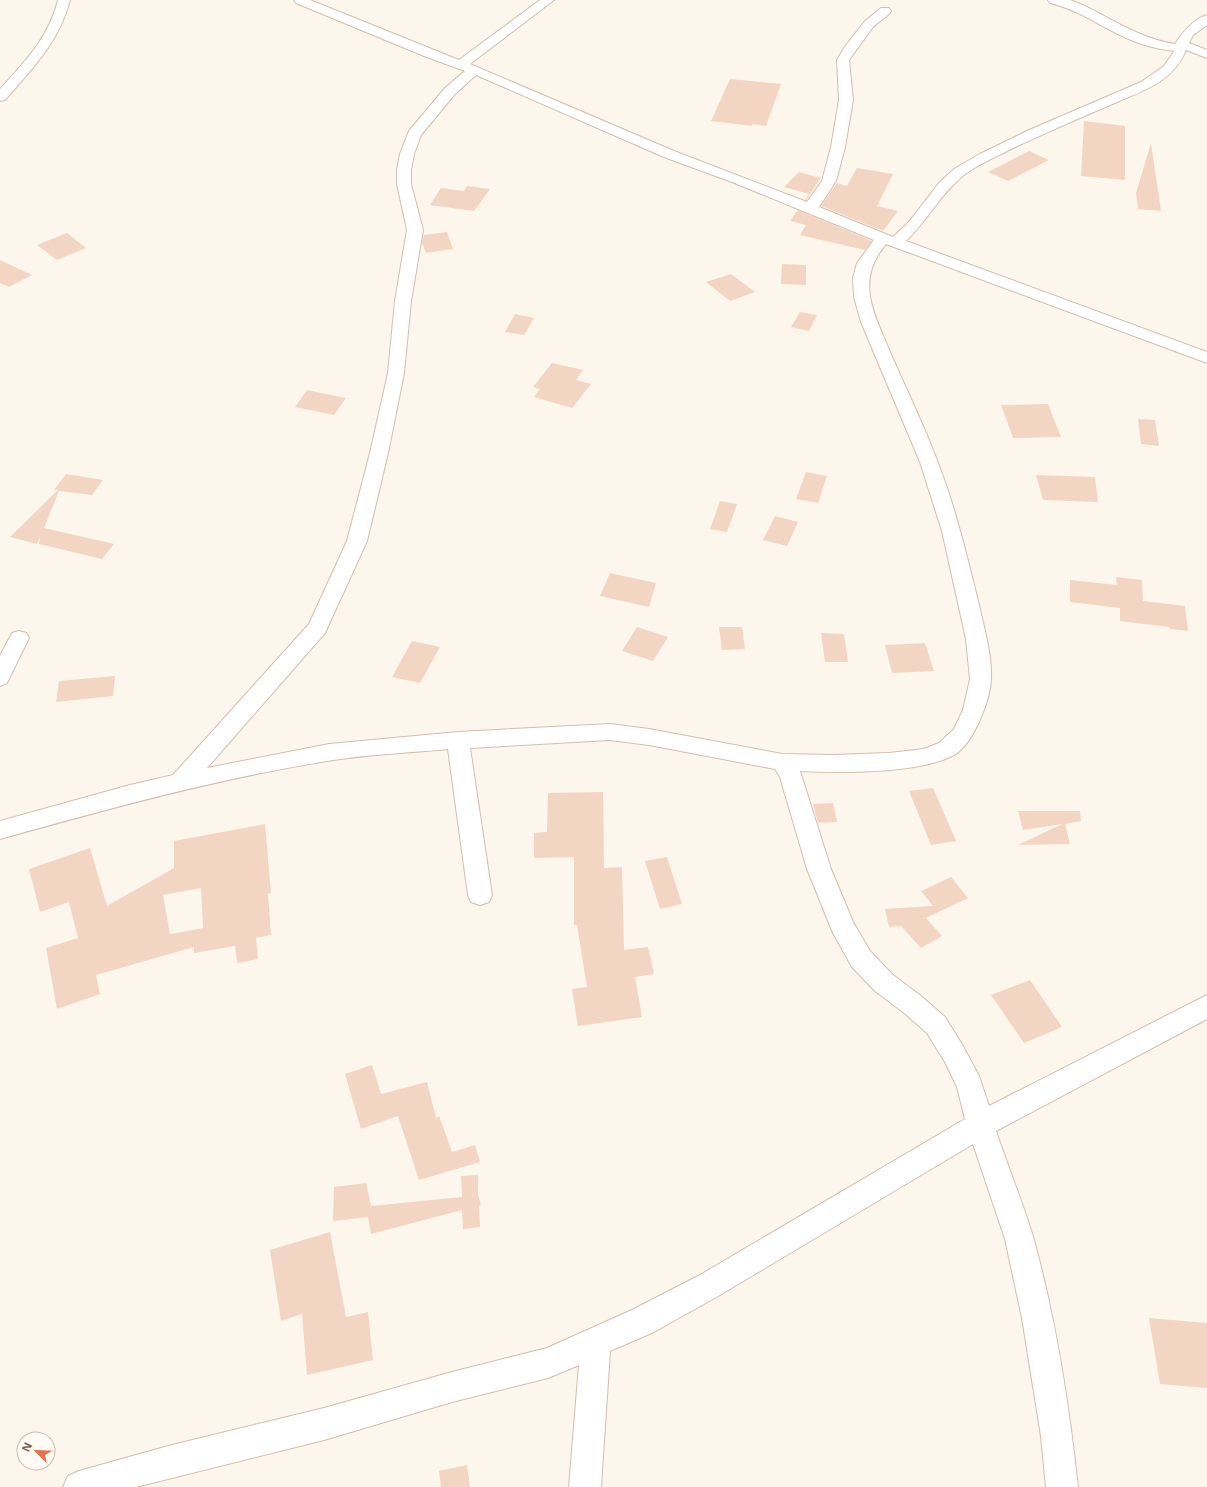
<svg xmlns="http://www.w3.org/2000/svg" width="1207" height="1487" font-family="'Noto Sans',sans-serif">
	<rect width="100%" height="100%" fill="#fdf6ec"/>
	<!-- building -->
	<g fill="#f3d5c3" fill-rule="evenodd">
		<polygon points="730,79 781,84 766,126 752,124 752,126 711,121"/>
		<polygon points="1084,121 1125,126 1125,180 1081,176"/>
		<polygon points="1151,143 1161,211 1138,209 1136,193"/>
		<polygon points="1029,151 1049,160 1008,181 988,172"/>
		<polygon points="857,168 893,174 877,206 898,211 883,231 821,206 837,183 847,186"/>
		<polygon points="799,172 821,178 806,200 805,200 809,194 784,187"/>
		<polygon points="467,186 490,189 474,211 430,205 441,188 464,191"/>
		<polygon points="798,210 872,241 865,250 800,235 806,225 790,221"/>
		<polygon points="447,232 453,249 426,253 422,243 424,235"/>
		<polygon points="67,233 86,248 57,260 37,245"/>
		<polygon points="0,260 32,275 9,287 0,283"/>
		<polygon points="782,264 806,265 806,285 781,284"/>
		<polygon points="731,274 755,292 730,301 706,282"/>
		<polygon points="800,312 817,315 809,331 791,327"/>
		<polygon points="515,314 534,318 524,335 505,332"/>
		<polygon points="552,363 583,370 576,380 591,384 572,408 534,397 540,389 533,387"/>
		<polygon points="307,390 346,398 334,415 295,407"/>
		<polygon points="1048,404 1061,437 1013,438 1001,405"/>
		<polygon points="1138,419 1155,420 1159,446 1141,444"/>
		<polygon points="806,472 827,476 818,503 796,499"/>
		<polygon points="66,474 103,480 92,495 59,491 44,528 114,544 102,559 39,544 40,536 37,544 10,537 58,490 54,490"/>
		<polygon points="1036,475 1095,477 1098,502 1043,500"/>
		<polygon points="720,501 737,504 727,532 710,529"/>
		<polygon points="775,516 798,522 787,546 763,540"/>
		<polygon points="610,573 656,583 649,607 600,596"/>
		<polygon points="1116,577 1142,580 1143,601 1185,606 1188,631 1170,629 1169,627 1120,621 1120,608 1070,602 1070,580 1117,585"/>
		<polygon points="637,627 668,637 653,661 622,651"/>
		<polygon points="719,627 742,627 745,649 722,650"/>
		<polygon points="821,633 844,634 848,662 825,662"/>
		<polygon points="412,641 440,647 420,683 392,677"/>
		<polygon points="925,643 934,671 892,673 885,645"/>
		<polygon points="115,676 113,696 56,702 59,681"/>
		<polygon points="933,788 956,841 931,845 909,791"/>
		<polygon points="603,792 604,868 622,867 624,950 648,947 654,974 635,977 642,1017 578,1026 572,989 587,987 577,925 574,925 574,857 534,858 534,833 547,832 548,793"/>
		<polygon points="833,803 837,822 818,823 813,804"/>
		<polygon points="1018,811 1080,811 1081,821 1065,824 1070,844 1018,845 1062,824 1023,830"/>
		<path d="M265 824 271 893 268 894 271 935 256 938 258 959 237 963 235 946 194 953V947L96 975 100 994 57 1009 46 948 78 938 69 902 40 912 29 869 90 848 107 906 174 868V841ZM201 888 203 928 170 934 163 895Z"/>
		<polygon points="667,857 682,904 660,909 645,861"/>
		<polygon points="951,877 968,898 926,918 942,936 921,948 901,926 889,927 885,909 933,906 921,891"/>
		<polygon points="1030,980 1062,1027 1024,1043 991,995"/>
		<polygon points="372,1065 381,1094 427,1082 436,1118 439,1116 452,1152 475,1145 480,1162 419,1180 398,1116 361,1129 345,1074"/>
		<polygon points="478,1175 478,1195 481,1205 479,1206 480,1227 463,1229 462,1210 371,1234 368,1217 333,1221 334,1187 366,1183 371,1206 462,1197 461,1176"/>
		<polygon points="330,1232 346,1317 368,1312 373,1360 307,1375 302,1314 281,1321 270,1250"/>
		<polygon points="1149,1318 1207,1323 1207,1388 1160,1384"/>
		<polygon points="467,1465 470,1487 441,1487 439,1471"/>
	</g>
	<g fill="none" stroke-linecap="round" stroke-linejoin="round">
		<!-- minor casing -->
		<g stroke="#d1beb0" stroke-width="2">
			<g id="minor">
				<path d="M58 0H70C59 42 33 68 5 100L0 101V89C26 60 48 39 58 0Z"/>
				<path d="M294 0H310L459 60 540 0H554L470 64 674 151 807 202 822 181 831 147 839 100 837 60 844 48 865 21 881 8H889L891 11 889 14 873 27 849 60 853 100 845 147 836 181 819 207 893 237 908 223 939 183 954 169 980 154 1027 131 1141 82 1164 66 1173 53 1174 51C1159 49 1145 46 1131 40 1102 28 1082 11 1050 3L1048 0H1070L1078 3C1112 18 1137 38 1175 44 1183 32 1193 19 1207 15V25L1193 35 1189 43 1207 50V58L1186 50C1175 78 1149 89 1124 99 1085 116 1047 132 1009 150 994 158 977 165 964 175 941 193 927 221 906 241L1207 352V363L886 244C873 260 867 275 870 296 873 316 883 334 890 352 906 389 924 425 938 463 956 509 967 557 979 605 984 628 992 655 991 678 991 699 973 745 954 755 918 774 841 773 800 771L831 869 853 922 870 951 893 975 921 996 945 1017 963 1046 979 1076 989 1106 1207 995V1019L996 1131C1008 1167 1023 1203 1034 1240 1056 1320 1069 1404 1078 1487H1046L1041 1436 1022 1318 1005 1239 973 1144 720 1295 654 1332 610 1351 601 1487H569L579 1365 548 1378 452 1402 324 1440 136 1487H63L68 1476 79 1471 172 1445 324 1408 452 1372 547 1348 632 1310 700 1275 965 1119 957 1087 945 1062 927 1033 903 1012 875 991 852 967 833 933 807 869 780 777 775 769 649 745 610 740 470 748 492 895 489 902 480 905 471 902 468 895 448 749C409 753 367 754 327 761 216 779 108 809 0 839V821L130 785 173 775 309 624 347 541 370 453 388 373 395 301 407 230 397 184V170L400 154 409 131 445 88 465 71 424 56 296 3ZM476 75 664 157 732 182 874 240 857 263 853 278 854 297 861 322 920 462 942 531 966 639 970 679 963 710 954 729 939 743 924 749 889 753 833 755 782 754 649 729 610 724 458 732 329 744 207 768 325 633 367 541 388 453 404 373 411 301 423 230 411 184V170L414 154 421 135 455 94Z"/>
				<polygon points="19,631 26,633 29,638 7,683 0,686 0,656 12,633"/>
			</g>
		</g>
		<!-- minor -->
		<use href="#minor" fill="#fff" fill-rule="evenodd"/>
	</g>
	<!-- north arrow -->
	<g transform="translate(36 1451) rotate(294)"><circle r="19" fill="#fffaf3" stroke="#cabbb1"/>
	<path d="M0-3L7 15L0 10L-7 15Z" fill="#e76f51"/>
	<text y="-6" font-size="11" font-weight="bold" text-anchor="middle" fill="#7a5c4d">N</text>
	</g>
</svg>
